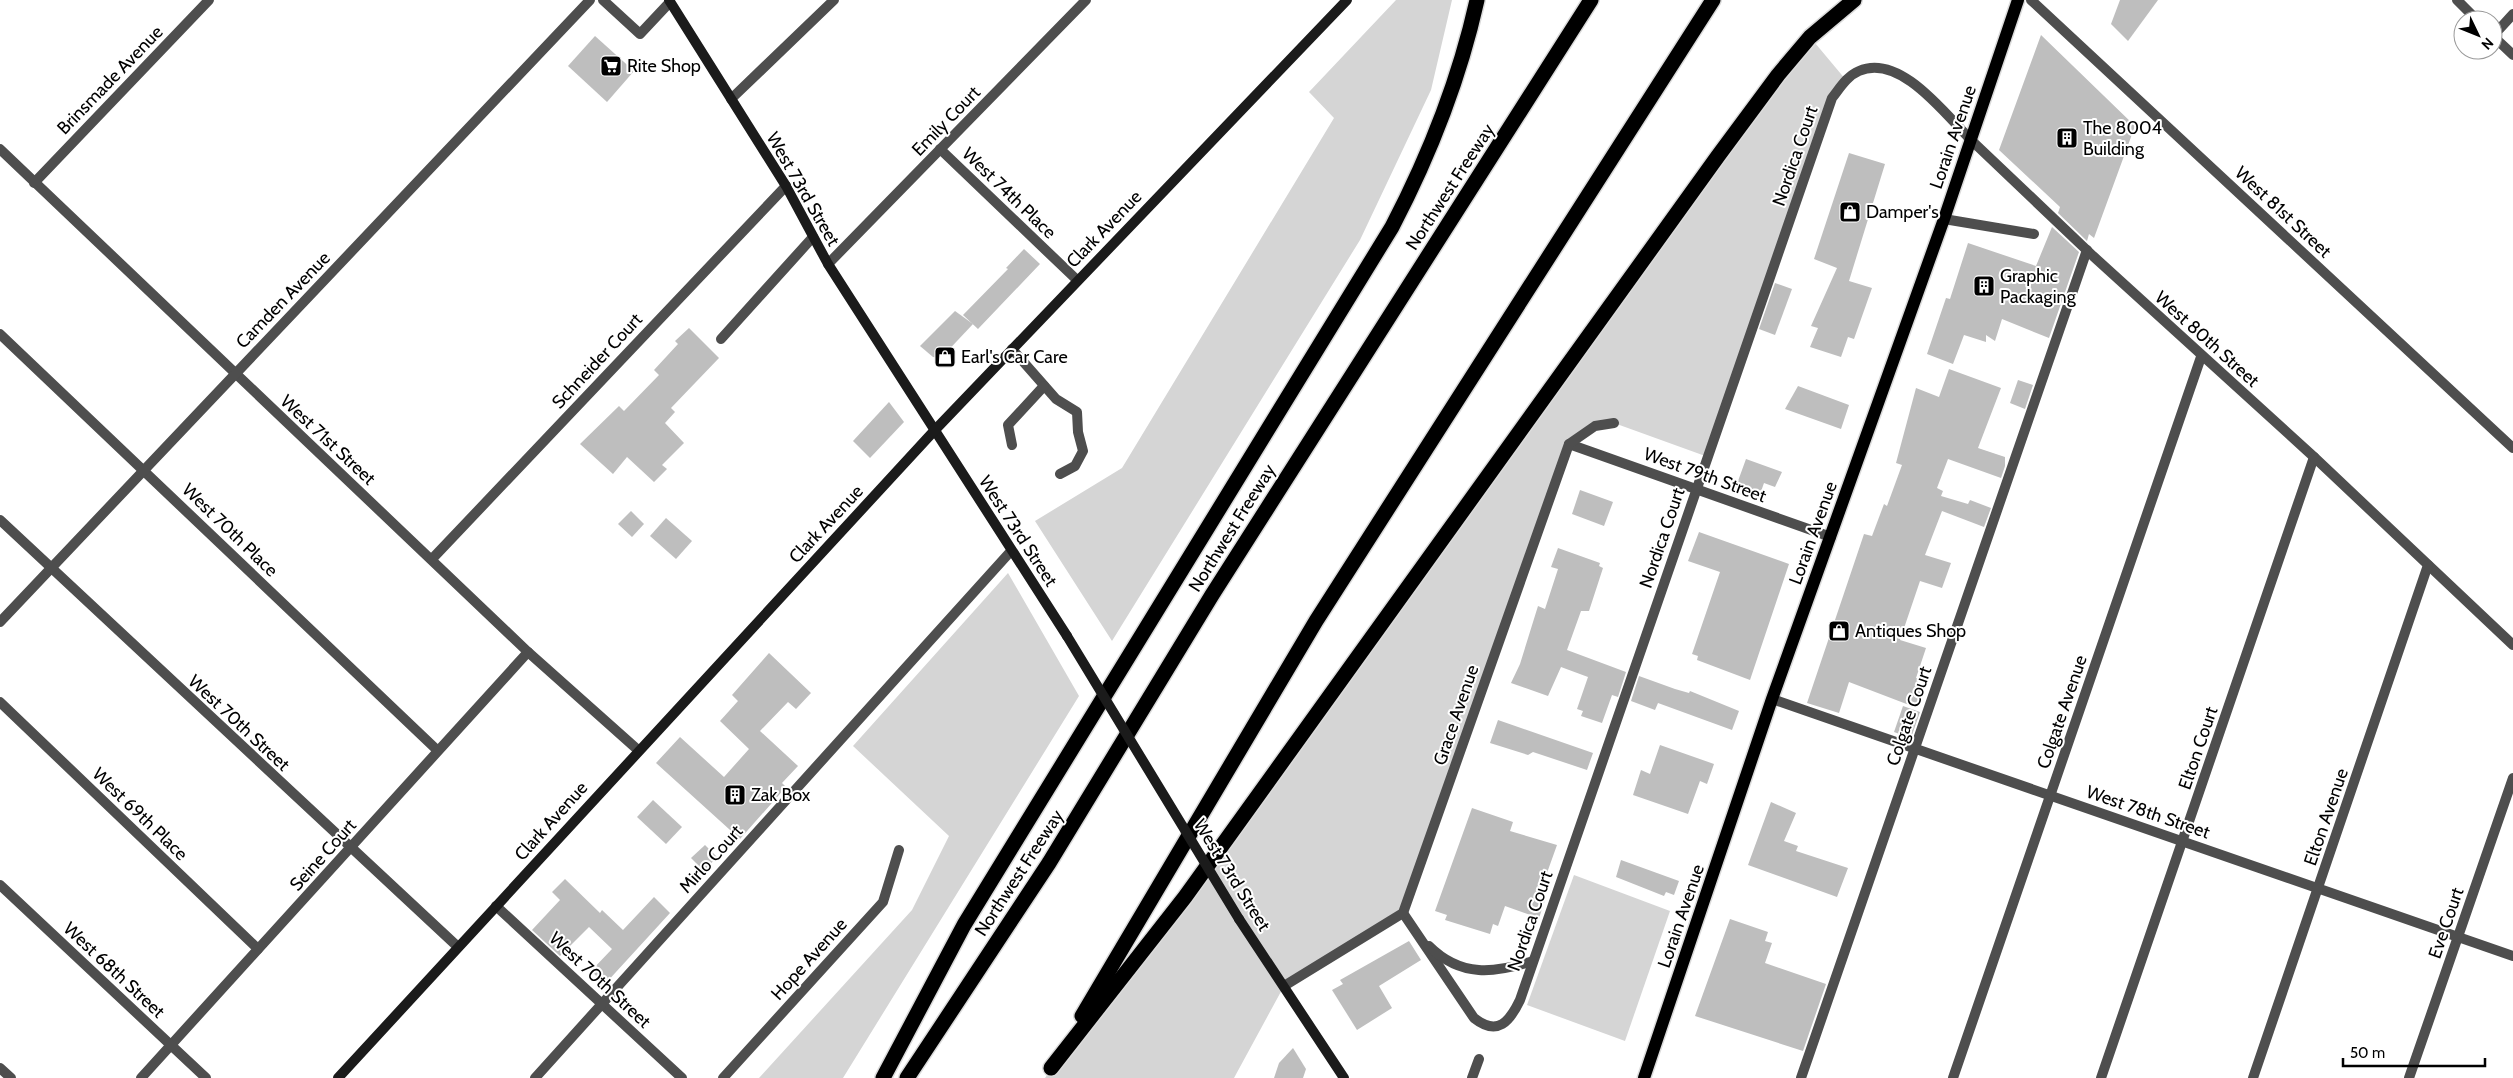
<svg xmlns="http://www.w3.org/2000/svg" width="2513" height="1078" font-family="Cabin,sans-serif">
	<rect width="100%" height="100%" fill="#fff"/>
	<!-- green -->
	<g fill="#d5d5d5">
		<polygon points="1396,0 1452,0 1431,90 1360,240 1112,641 1035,521 1122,468 1334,118 1309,92"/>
		<polygon points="1810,37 1846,80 1832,98 1708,457 1614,423 1595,426 1569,445 1403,913 1284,986 1234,1078 1045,1078"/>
		<polygon points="1008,573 1079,696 843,1078 759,1078 912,910 949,836 853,746"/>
		<polygon points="1574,875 1670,911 1625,1041 1527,1005"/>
	</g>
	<!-- building -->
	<g fill="#bebebe">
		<polygon points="2120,0 2158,0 2128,41 2111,24"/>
		<polygon points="2041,35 2135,126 2094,238 2089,234 2087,241 2058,213 2060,207 1999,150"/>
		<polygon points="595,36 634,71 607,102 568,66"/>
		<polygon points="1849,153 1885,164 1849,281 1872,288 1854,339 1848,337 1841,357 1810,347 1818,328 1811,326 1837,268 1814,259"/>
		<polygon points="2052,227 2079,252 2049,338 2002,319 1995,341 1986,335 1986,342 1964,335 1953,364 1927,354 1946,298 1950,299 1968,243 2036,266"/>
		<polygon points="1024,249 1040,264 978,329 963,315 1008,269 1006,268"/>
		<polygon points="1775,283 1792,289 1775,335 1759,329"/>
		<polygon points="955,311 973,324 941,358 933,357 920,346"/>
		<polygon points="689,328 719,358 671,408 675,412 665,423 684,443 662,465 667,469 654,482 627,457 613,474 580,444 619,406 624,411 659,375 654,370 678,344 675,341"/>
		<polygon points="1949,369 2001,388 1978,448 2005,457 2005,466 2001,478 1948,459 1937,488 1943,491 1941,496 1968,504 1970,500 1991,508 1984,527 1942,511 1925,555 1951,563 1942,588 1920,581 1900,640 1926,648 1916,678 1927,682 1917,708 1849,682 1839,713 1807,703 1864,534 1872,536 1884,504 1887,506 1902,465 1896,463 1916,388 1939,397"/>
		<polygon points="2018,380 2033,385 2025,409 2010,403"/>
		<polygon points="1798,386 1849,405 1841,429 1785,409"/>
		<polygon points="889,402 904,422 870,458 853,441"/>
		<polygon points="1746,459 1782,472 1775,487 1764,483 1758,500 1734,492"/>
		<polygon points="1580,490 1613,502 1604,526 1572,514"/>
		<polygon points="631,511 644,524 632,537 618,524"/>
		<polygon points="666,518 692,541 676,559 650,536"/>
		<polygon points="1699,532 1789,564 1750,680 1697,660 1698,656 1692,654 1720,572 1688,561"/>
		<polygon points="1558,548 1600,563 1599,566 1603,568 1589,611 1581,611 1567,650 1626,672 1618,697 1612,695 1602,723 1581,716 1583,711 1577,709 1588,677 1561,667 1548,696 1511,683 1520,664 1538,606 1545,609 1558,569 1551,567"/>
		<polygon points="769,653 811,693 796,709 788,702 760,731 798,766 782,783 786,787 740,839 656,763 680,737 724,777 749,749 720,721 738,701 732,695"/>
		<polygon points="1639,676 1675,689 1689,693 1690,691 1739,711 1732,730 1658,703 1655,710 1631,701"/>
		<polygon points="1903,706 1920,712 1911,738 1894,732"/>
		<polygon points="1498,720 1593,753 1587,770 1533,752 1528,755 1490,743"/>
		<polygon points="1660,745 1714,764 1707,784 1700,781 1688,814 1633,795 1641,770 1650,774"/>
		<polygon points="653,800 682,827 666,844 637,817"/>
		<polygon points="1771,802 1796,813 1784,841 1798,846 1796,851 1848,868 1837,897 1748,865"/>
		<polygon points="1472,808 1513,822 1510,831 1557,845 1538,898 1545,900 1539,918 1505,906 1498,926 1493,924 1490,934 1445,920 1447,915 1435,911"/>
		<polygon points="705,845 717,857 704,871 691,858"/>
		<polygon points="1621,860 1679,881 1674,895 1666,892 1664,896 1616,877"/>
		<polygon points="565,879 600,913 602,910 623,930 654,897 670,913 605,984 591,971 612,949 589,927 560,956 532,930 560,900 552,892"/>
		<polygon points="1730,919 1768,932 1765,941 1772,943 1765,963 1826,984 1803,1051 1695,1016"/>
		<polygon points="1409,941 1421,960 1379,986 1392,1008 1357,1030 1332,990 1343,984 1340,980"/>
		<polygon points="1293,1048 1306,1069 1303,1078 1274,1078 1279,1063"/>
	</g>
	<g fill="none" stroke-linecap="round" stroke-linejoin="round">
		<!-- primary casing -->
		<g stroke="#dbdbdb" stroke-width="15">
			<polyline id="primary" points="1644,1078 1772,699 1944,219 2018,0"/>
		</g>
		<!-- highway casing -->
		<g stroke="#dbdbdb" stroke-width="18">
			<g id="highway">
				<polyline points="1082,1016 1316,621 1713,0"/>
				<polyline points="1051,1068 1185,897 1718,156 1778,75 1810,37 1854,0"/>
				<path d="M883 1078 964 925 1392 227C1430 154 1459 81 1477 0"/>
				<polyline points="907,1078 1049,863 1212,595 1591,0"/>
			</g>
		</g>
		<!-- lane -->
		<g stroke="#4e4e4e" stroke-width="10">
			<polyline points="603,0 640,34 670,2"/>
			<polyline points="2493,36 2513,14"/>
			<polyline points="940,149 1077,280"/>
			<polyline points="1944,219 2034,234"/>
			<polyline points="828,264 1086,0"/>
			<polyline points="0,334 437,750"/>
			<polyline points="721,339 813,237"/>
			<polyline points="1012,349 1056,399 1077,412 1078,432 1083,451 1075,466 1060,474"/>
			<polyline points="1569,444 1831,537"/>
			<polyline points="1012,445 1008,425 1044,386"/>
			<polyline points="0,702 258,949"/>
			<polyline points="496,906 682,1078"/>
			<path d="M1403 913 1474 1018C1498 1037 1510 1021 1520 1000L1832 98C1840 88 1847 76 1859 71 1900 53 1945 114 1971 140"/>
			<path d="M1429 946C1461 978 1495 973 1533 961"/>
			<polyline points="0,1068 11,1078"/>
			<polyline points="141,1078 528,652"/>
			<polyline points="535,1078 1011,551"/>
			<polyline points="1472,1078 1479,1059"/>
			<polyline points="1801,1078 2087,250"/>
			<polyline points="2101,1078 2314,457"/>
			<polyline points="2409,1078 2513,778"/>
		</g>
		<!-- street -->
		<g stroke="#4e4e4e" stroke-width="10">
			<polyline points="2031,0 2513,448"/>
			<polyline points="2457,0 2477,20"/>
			<polyline points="2493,36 2513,55"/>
			<polyline points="731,99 834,0"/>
			<polyline points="1971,140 2093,256 2314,457 2513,645"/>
			<polyline points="0,149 528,652 638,750"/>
			<polyline points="34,183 209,0"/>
			<polyline points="0,520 458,947"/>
			<polyline points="432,559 786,186"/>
			<polyline points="0,622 590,0"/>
			<polyline points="1772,699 2513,956"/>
			<polyline points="0,885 206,1078"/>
			<polyline points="1284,986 1403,913 1569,444 1595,426 1614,423"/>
			<polyline points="723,1078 883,902 899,850"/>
			<polyline points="1953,1078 2201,357"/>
			<polyline points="2253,1078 2428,565"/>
		</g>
		<!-- secondary -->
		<g stroke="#1b1b1b" stroke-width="10">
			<polyline points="669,0 786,186 828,264 1067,636"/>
			<polyline points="1239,919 1344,1078"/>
			<polyline points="338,1078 934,431 1347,0"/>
		</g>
		<!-- primary -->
		<use href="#primary" stroke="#000" stroke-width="12"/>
		<!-- highway -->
		<use href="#highway" stroke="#000" stroke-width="15"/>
		<!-- secondary-bridge -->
		<polyline stroke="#1b1b1b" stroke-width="10" points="1067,636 1239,919"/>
	</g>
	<!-- icons -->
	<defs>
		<g id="supermarket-square" transform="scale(1.125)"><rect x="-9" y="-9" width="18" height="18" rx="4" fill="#000" stroke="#fff"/><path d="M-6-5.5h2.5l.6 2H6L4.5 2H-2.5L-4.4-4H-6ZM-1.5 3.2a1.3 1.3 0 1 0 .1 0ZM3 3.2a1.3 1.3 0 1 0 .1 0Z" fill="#fff"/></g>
		<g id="building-square" transform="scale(1.125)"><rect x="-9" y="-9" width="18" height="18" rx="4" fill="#000" stroke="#fff"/><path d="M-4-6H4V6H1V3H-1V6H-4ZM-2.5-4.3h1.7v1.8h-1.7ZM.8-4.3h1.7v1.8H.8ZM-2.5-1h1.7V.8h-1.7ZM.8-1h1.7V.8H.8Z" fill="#fff"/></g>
		<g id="shop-square" transform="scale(1.125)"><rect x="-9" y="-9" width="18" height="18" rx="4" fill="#000" stroke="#fff"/><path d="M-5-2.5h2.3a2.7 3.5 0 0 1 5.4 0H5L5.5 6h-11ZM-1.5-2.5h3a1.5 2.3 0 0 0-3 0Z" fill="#fff"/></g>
	</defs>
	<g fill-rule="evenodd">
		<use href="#supermarket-square" x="611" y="66"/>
		<use href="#building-square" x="2067" y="138"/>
		<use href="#shop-square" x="1850" y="212"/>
		<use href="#building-square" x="1984" y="286"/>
		<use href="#shop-square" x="945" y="357"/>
		<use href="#shop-square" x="1839" y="631"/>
		<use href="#building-square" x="735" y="795"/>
	</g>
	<g text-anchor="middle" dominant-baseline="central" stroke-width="4" stroke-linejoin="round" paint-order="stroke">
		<!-- poi labels -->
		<g font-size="18" fill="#000" stroke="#fff" text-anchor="start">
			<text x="627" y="66">Rite Shop</text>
			<text x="2083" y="128">The 8004<tspan x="2083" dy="21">Building</tspan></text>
			<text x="1866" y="212">Damper's</text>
			<text x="2000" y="276">Graphic<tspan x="2000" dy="21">Packaging</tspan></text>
			<text x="961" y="357">Earl's Car Care</text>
			<text x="1855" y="631">Antiques Shop</text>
			<text x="751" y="795">Zak Box</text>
		</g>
		<!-- street labels -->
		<g font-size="18" fill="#000" stroke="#fff">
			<text transform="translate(110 80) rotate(-46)">Brinsmade Avenue</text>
			<text transform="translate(946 121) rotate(-46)">Emily Court</text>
			<text transform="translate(1953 137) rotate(-71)">Lorain Avenue</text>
			<text transform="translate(1795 156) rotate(-71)">Nordica Court</text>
			<text transform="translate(1450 187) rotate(-57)">Northwest Freeway</text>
			<text transform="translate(803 189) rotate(60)">West 73rd Street</text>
			<text transform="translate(1009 193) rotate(44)">West 74th Place</text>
			<text transform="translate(2283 212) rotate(43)">West 81st Street</text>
			<text transform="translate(1104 229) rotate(-46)">Clark Avenue</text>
			<text transform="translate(283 300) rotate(-46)">Camden Avenue</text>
			<text transform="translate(2207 339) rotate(42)">West 80th Street</text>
			<text transform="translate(597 361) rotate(-47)">Schneider Court</text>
			<text transform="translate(328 440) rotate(43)">West 71st Street</text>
			<text transform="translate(1705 475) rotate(20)">West 79th Street</text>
			<text transform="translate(826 524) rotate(-47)">Clark Avenue</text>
			<text transform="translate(1232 528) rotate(-58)">Northwest Freeway</text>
			<text transform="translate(230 530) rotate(44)">West 70th Place</text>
			<text transform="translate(1018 531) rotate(57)">West 73rd Street</text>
			<text transform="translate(1813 533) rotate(-70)">Lorain Avenue</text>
			<text transform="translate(1662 538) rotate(-71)">Nordica Court</text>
			<text transform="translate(2062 712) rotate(-71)">Colgate Avenue</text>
			<text transform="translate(1456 715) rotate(-71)">Grace Avenue</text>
			<text transform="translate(1909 716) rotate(-71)">Colgate Court</text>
			<text transform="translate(239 723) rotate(43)">West 70th Street</text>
			<text transform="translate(2198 748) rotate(-71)">Elton Court</text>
			<text transform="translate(2148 812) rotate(19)">West 78th Street</text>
			<text transform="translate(140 814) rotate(44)">West 69th Place</text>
			<text transform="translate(2326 817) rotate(-71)">Elton Avenue</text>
			<text transform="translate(551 821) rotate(-48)">Clark Avenue</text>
			<text transform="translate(323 855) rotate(-48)">Seine Court</text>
			<text transform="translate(711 859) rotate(-48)">Mirlo Court</text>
			<text transform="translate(1019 873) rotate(-57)">Northwest Freeway</text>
			<text transform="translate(1232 875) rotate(58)">West 73rd Street</text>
			<text transform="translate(1681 916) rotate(-71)">Lorain Avenue</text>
			<text transform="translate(1530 921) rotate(-71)">Nordica Court</text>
			<text transform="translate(2446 923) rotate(-71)">Eve Court</text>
			<text transform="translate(809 959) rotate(-48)">Hope Avenue</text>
			<text transform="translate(114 970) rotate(43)">West 68th Street</text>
			<text transform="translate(600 980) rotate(43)">West 70th Street</text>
		</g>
	</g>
	<!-- north arrow -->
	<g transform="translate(2478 35) rotate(133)"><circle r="24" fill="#ffffff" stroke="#999999"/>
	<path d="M0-4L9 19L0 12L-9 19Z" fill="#000000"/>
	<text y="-8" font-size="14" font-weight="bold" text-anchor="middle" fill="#000000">N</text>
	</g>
	<!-- scale -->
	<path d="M2343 1058v8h142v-8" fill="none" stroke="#000000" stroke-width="2.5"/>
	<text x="2350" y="1058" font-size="15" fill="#000000" stroke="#ffffff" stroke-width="4" paint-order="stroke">50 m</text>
</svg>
